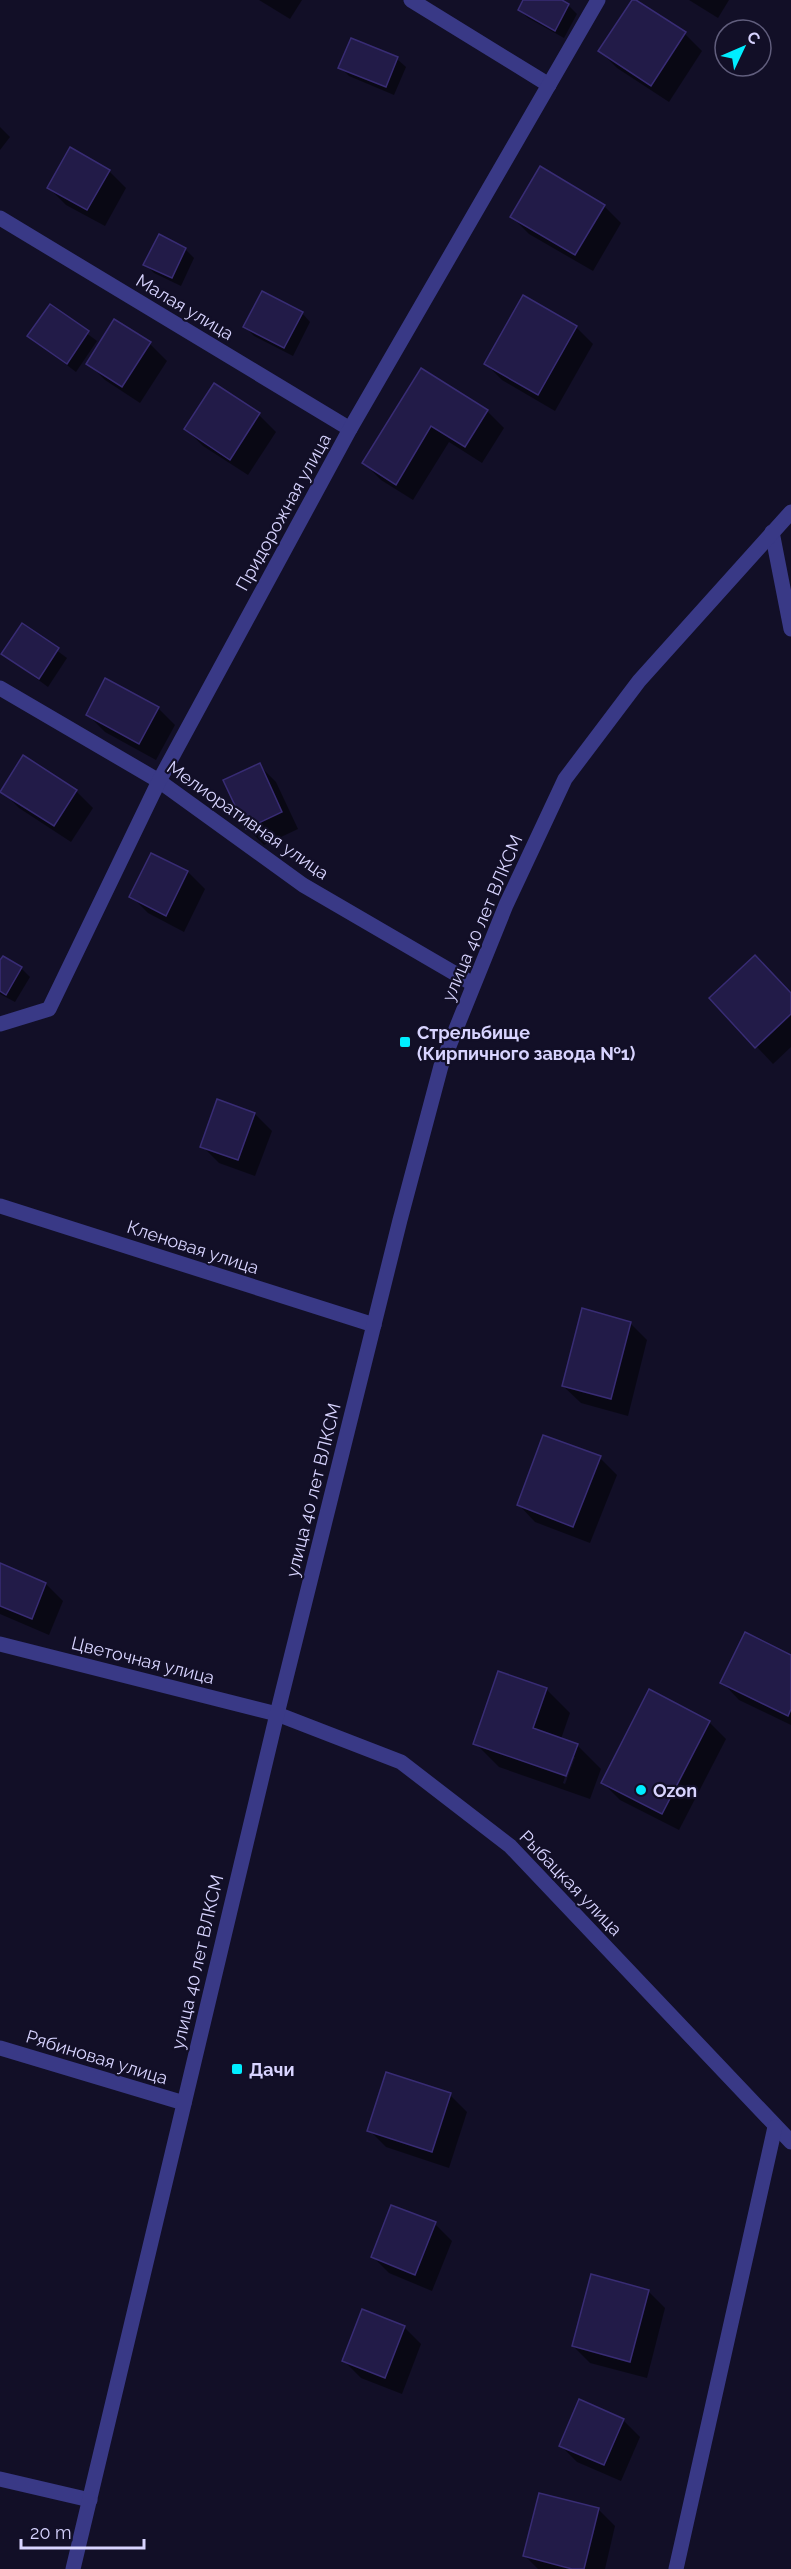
<svg xmlns="http://www.w3.org/2000/svg" width="791" height="2569" font-family="Raleway,sans-serif">
	<rect width="100%" height="100%" fill="#120f27"/>
	<!-- shadow -->
	<g fill="#0007" fill-rule="evenodd">
		<polygon points="259,0 302,0 290,19"/>
		<polygon points="525,0 558,0 568,5 577,14 564,38 528,18 519,10"/>
		<polygon points="633,0 685,34 702,51 669,102 617,68 600,51"/>
		<polygon points="689,0 729,0 718,18"/>
		<polygon points="397,59 406,67 394,95 349,76 340,67"/>
		<polygon points="0,127 10,137 0,150"/>
		<polygon points="109,171 126,188 105,226 66,205 49,188"/>
		<polygon points="604,206 621,223 593,271 529,234 512,217"/>
		<polygon points="185,249 194,258 181,286 154,273 145,264"/>
		<polygon points="524,297 576,327 593,344 555,411 502,380 485,363"/>
		<polygon points="50,306 97,341 76,372 29,336"/>
		<polygon points="302,313 310,322 293,356 254,336 245,327"/>
		<polygon points="150,344 167,361 140,403 105,380 88,363"/>
		<polygon points="421,370 487,411 504,428 482,463 449,442 413,500 381,480 364,463"/>
		<polygon points="214,385 259,415 276,432 248,475 203,446 186,429"/>
		<polygon points="22,625 67,658 48,687 3,654"/>
		<polygon points="158,708 175,725 156,760 105,732 88,715"/>
		<polygon points="259,765 276,782 298,829 264,845 247,828"/>
		<polygon points="2,791 76,791 93,808 71,842 19,808"/>
		<polygon points="151,855 188,872 205,889 184,932 148,913 131,896"/>
		<polygon points="0,963 21,968 30,977 15,1002 0,994"/>
		<polygon points="791,995 791,1047 773,1064 711,998"/>
		<polygon points="255,1114 272,1131 255,1176 219,1163 202,1146"/>
		<polygon points="630,1323 647,1340 628,1416 581,1403 563,1386"/>
		<polygon points="600,1458 617,1475 590,1543 535,1522 518,1504"/>
		<polygon points="0,1565 46,1584 63,1601 49,1635 0,1614"/>
		<polygon points="791,1657 791,1725 739,1700 722,1682"/>
		<path d="M546 1689 570 1713 561 1739 577 1745 601 1769 590 1799 499 1767 475 1743ZM572 1757H575L565 1784 563 1783Z"/>
		<polygon points="709,1722 726,1739 679,1830 620,1800 603,1783"/>
		<polygon points="450,2095 467,2112 449,2168 386,2147 369,2130"/>
		<polygon points="435,2224 452,2241 432,2291 389,2273 372,2256"/>
		<polygon points="648,2291 665,2308 647,2378 590,2363 573,2346"/>
		<polygon points="404,2327 421,2344 402,2394 361,2378 344,2361"/>
		<polygon points="623,2420 640,2437 621,2481 577,2462 560,2445"/>
		<polygon points="598,2509 615,2526 605,2569 538,2569 525,2556"/>
	</g>
	<!-- building -->
	<g fill="#221b48" stroke="#382c74" stroke-width="1.5">
		<polygon points="523,0 562,0 569,4 555,31 518,10"/>
		<polygon points="632,0 636,0 686,32 651,86 598,51"/>
		<polygon points="351,38 398,57 386,87 338,68"/>
		<polygon points="70,147 110,170 87,210 47,188"/>
		<polygon points="540,166 605,205 575,255 510,217"/>
		<polygon points="159,234 186,248 172,278 143,265"/>
		<polygon points="262,291 303,312 284,348 243,327"/>
		<polygon points="523,295 577,326 538,395 484,364"/>
		<polygon points="50,304 89,331 67,364 27,336"/>
		<polygon points="114,319 151,342 122,387 86,364"/>
		<polygon points="421,368 488,410 465,447 431,426 396,485 362,463"/>
		<polygon points="214,383 260,413 230,460 184,429"/>
		<polygon points="22,623 59,648 39,679 1,654"/>
		<polygon points="105,678 159,707 139,744 86,715"/>
		<polygon points="23,755 77,790 54,826 0,792"/>
		<polygon points="260,763 282,812 246,829 223,780"/>
		<polygon points="151,853 188,871 166,916 129,897"/>
		<polygon points="755,955 791,993 791,1014 755,1048 709,998"/>
		<polygon points="3,956 22,967 6,995 0,991 0,960"/>
		<polygon points="217,1099 255,1113 238,1160 200,1147"/>
		<polygon points="582,1308 631,1322 611,1399 562,1386"/>
		<polygon points="543,1435 601,1456 573,1527 517,1505"/>
		<polygon points="0,1563 46,1583 32,1619 0,1606"/>
		<polygon points="745,1632 791,1655 791,1709 788,1716 720,1683"/>
		<polygon points="498,1671 547,1688 533,1728 578,1744 566,1776 473,1744"/>
		<polygon points="649,1689 710,1721 662,1814 601,1783"/>
		<polygon points="386,2072 451,2093 432,2152 367,2131"/>
		<polygon points="391,2205 436,2222 415,2275 371,2257"/>
		<polygon points="591,2274 649,2290 630,2362 572,2346"/>
		<polygon points="362,2309 405,2326 385,2378 342,2361"/>
		<polygon points="579,2399 624,2419 604,2465 559,2446"/>
		<polygon points="539,2493 599,2508 584,2569 572,2569 523,2556"/>
	</g>
	<g fill="none" stroke-linecap="round" stroke-linejoin="round">
		<!-- minor -->
		<g stroke="#393986" stroke-width="15">
			<polyline points="411,0 549,85"/>
			<polyline points="0,218 350,429"/>
			<polyline points="772,532 791,629"/>
			<polyline points="0,688 159,781 303,885 473,984"/>
			<polyline points="0,1024 49,1009 159,781 350,429 598,0"/>
			<polyline points="0,1206 374,1325"/>
			<polyline points="0,1644 277,1714 401,1762 510,1846 791,2142"/>
			<polyline points="0,2048 184,2103"/>
			<polyline points="0,2479 90,2500"/>
			<polyline points="676,2569 775,2127"/>
		</g>
		<!-- tertiary -->
		<polyline stroke="#393986" stroke-width="15" points="73,2569 277,1714 400,1220 441,1066 506,905 565,779 639,681 791,512"/>
	</g>
	<!-- markers -->
	<g fill="#0ef" stroke="#120f27" stroke-width="2">
		<rect x="399" y="1036" width="12" height="12" rx="3"/>
		<circle cx="641" cy="1790" r="6"/>
		<rect x="231" y="2063" width="12" height="12" rx="3"/>
	</g>
	<g text-anchor="middle" dominant-baseline="central" stroke-width="4.5" stroke-linejoin="round" paint-order="stroke">
		<!-- street labels -->
		<g font-size="18" fill="#d8d4ff" stroke="#120f27">
			<text transform="translate(185 307) rotate(31)">Малая улица</text>
			<text transform="translate(283 512) rotate(-61)">Придорожная улица</text>
			<text transform="translate(248 820) rotate(35)">Мелиоративная улица</text>
			<text transform="translate(482 918) rotate(-67)">улица 40 лет ВЛКСМ</text>
			<text transform="translate(193 1247) rotate(18)">Кленовая улица</text>
			<text transform="translate(313 1490) rotate(-76)">улица 40 лет ВЛКСМ</text>
			<text transform="translate(143 1660) rotate(14)">Цветочная улица</text>
			<text transform="translate(571 1883) rotate(46)">Рыбацкая улица</text>
			<text transform="translate(197 1962) rotate(-77)">улица 40 лет ВЛКСМ</text>
			<text transform="translate(97 2057) rotate(17)">Рябиновая улица</text>
		</g>
		<!-- poi labels -->
		<g font-size="18" font-weight="bold" fill="#d8d4ff" stroke="#120f27" text-anchor="start">
			<text x="417" y="1032">Стрельбище<tspan x="417" dy="21">(Кирпичного завода №1)</tspan></text>
			<text x="653" y="1790">Ozon</text>
			<text x="249" y="2069">Дачи</text>
		</g>
	</g>
	<!-- north arrow -->
	<g transform="translate(743 48) rotate(46)"><circle r="28" fill="#120f27" stroke="#615e7d" stroke-width="1.5"/>
	<path d="M0-4.5L10 22L0 15L-10 22Z" fill="#00eeff"/>
	<text y="-9" font-size="16" font-weight="bold" text-anchor="middle" fill="#d8d4ff">С</text>
	</g>
	<!-- scale -->
	<path d="M21 2539v9h123v-9" fill="none" stroke="#d8d4ff" stroke-width="3"/>
	<text x="30" y="2539" font-size="18" fill="#d8d4ff" stroke="#120f27" stroke-width="4.5" paint-order="stroke">20 m</text>
</svg>
